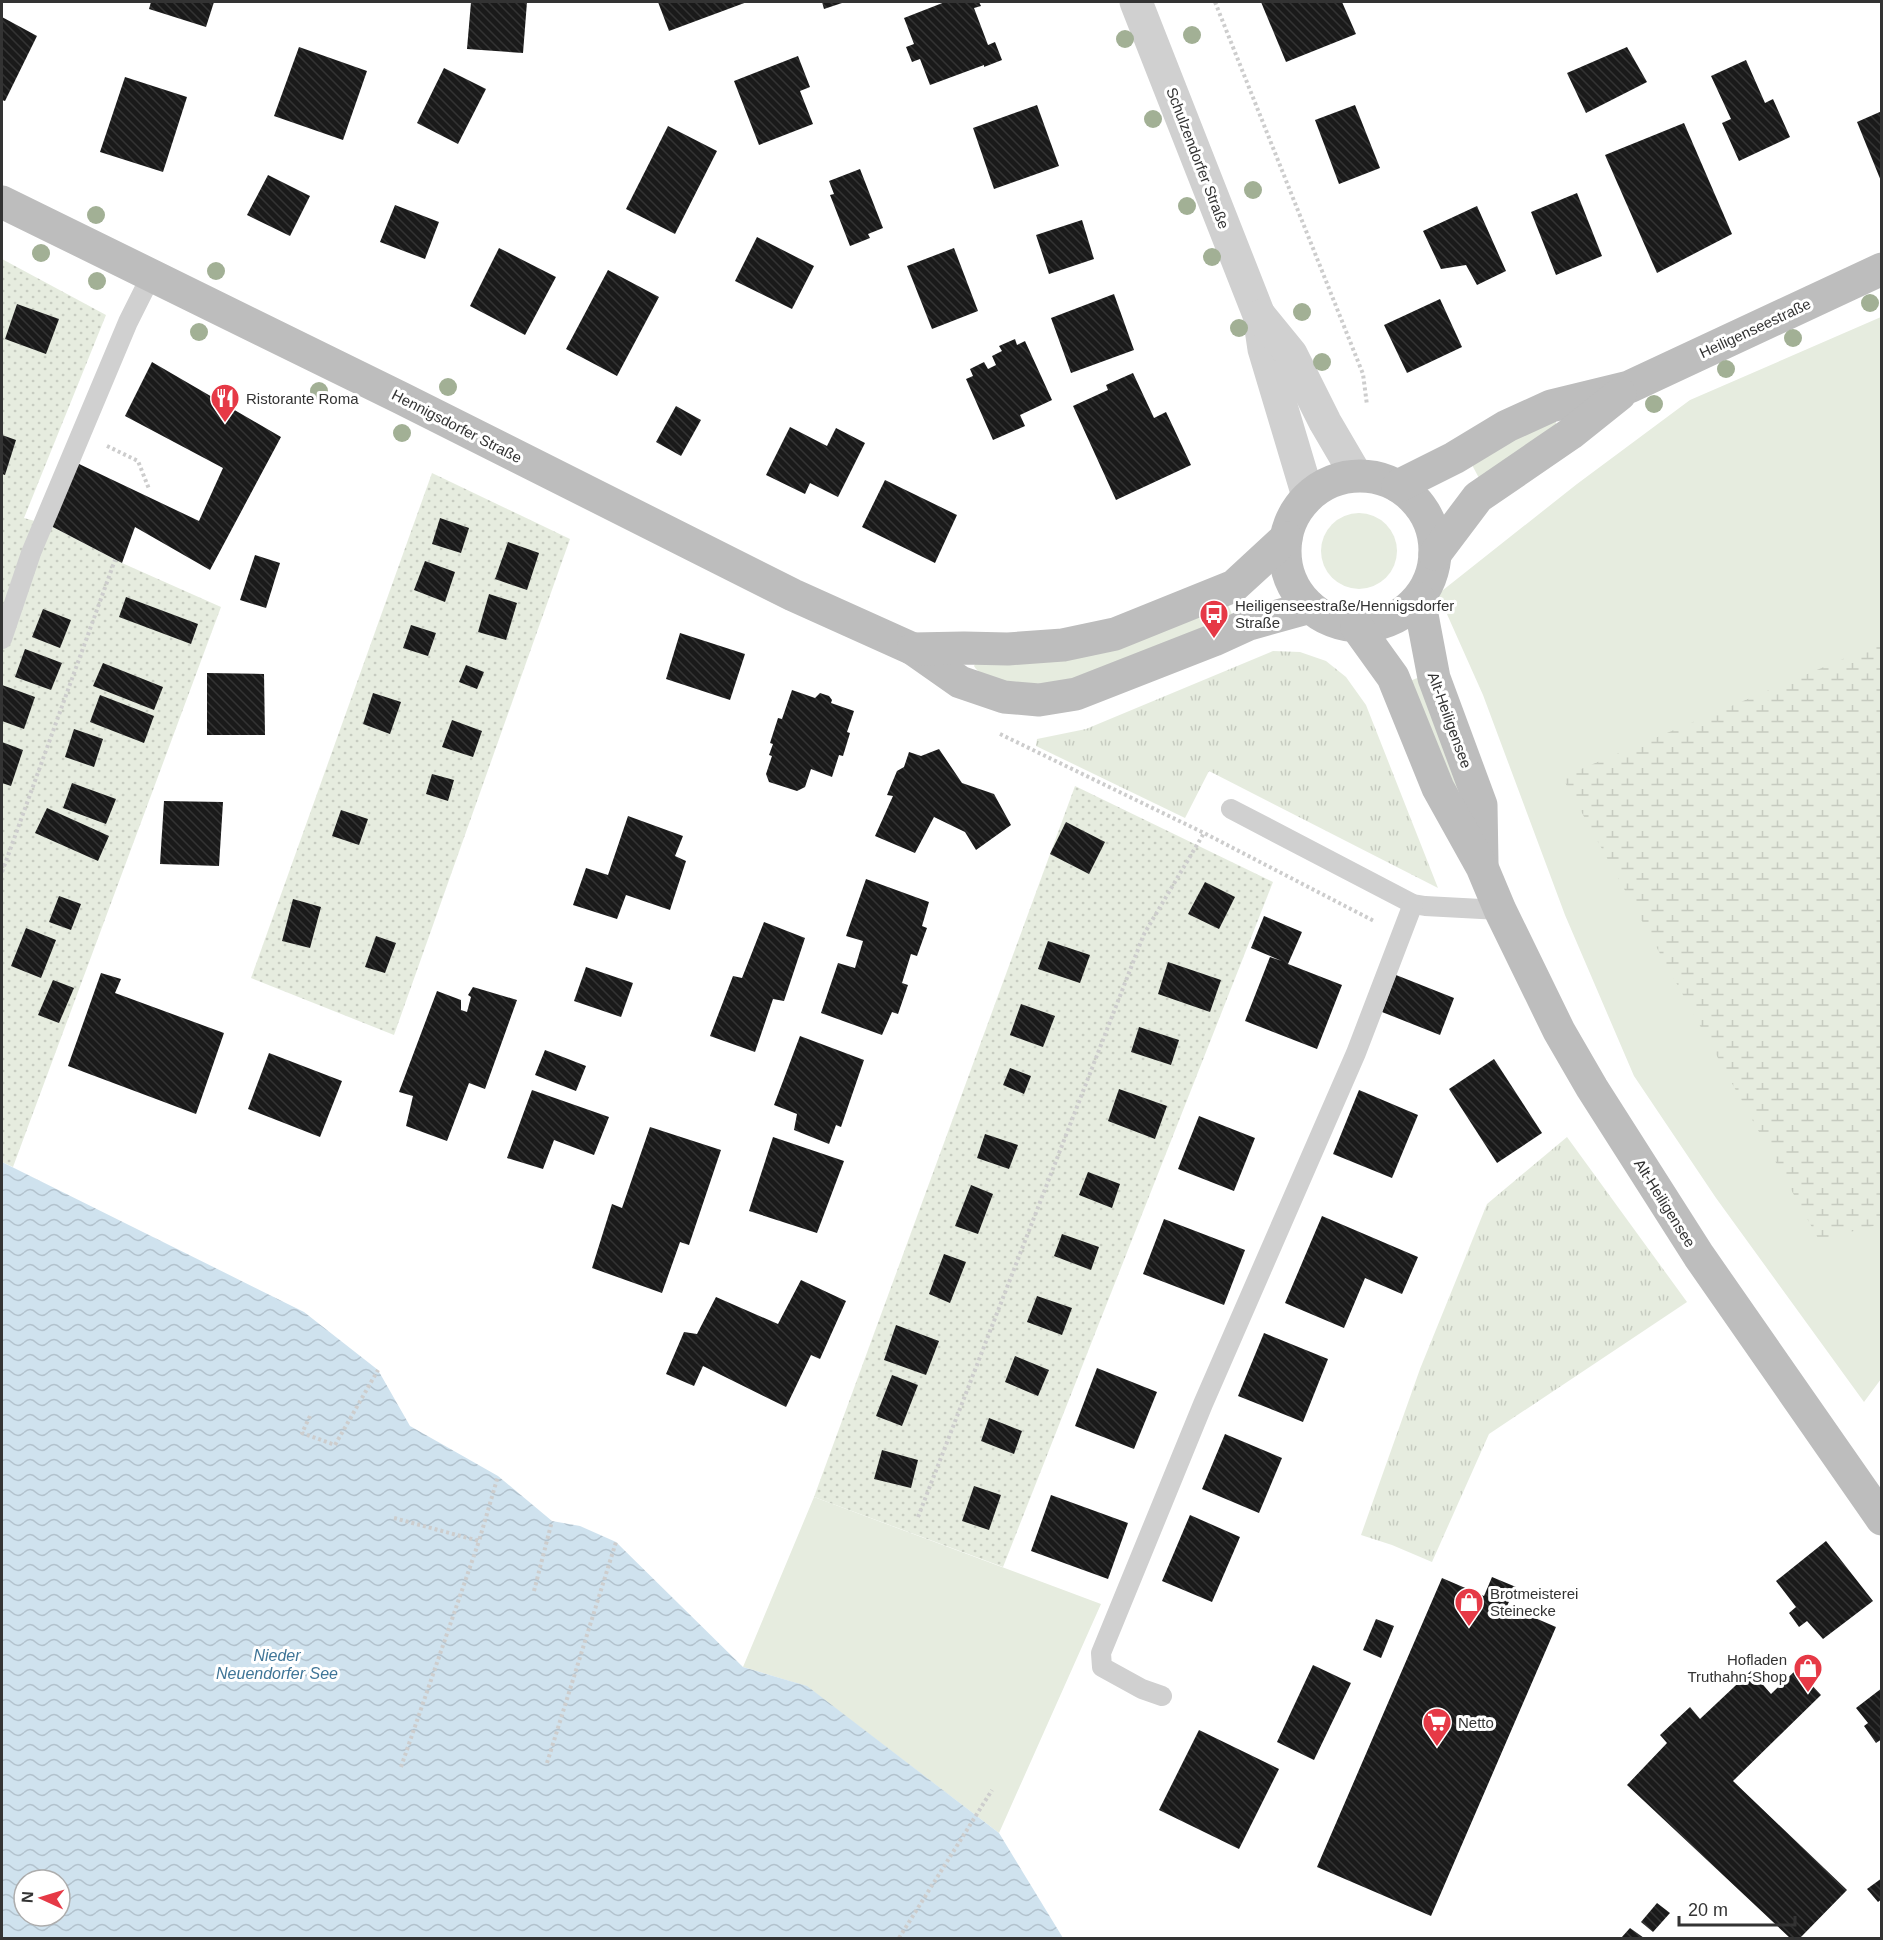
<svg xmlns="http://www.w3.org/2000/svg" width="1883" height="1940" font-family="Helvetica,sans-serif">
	<defs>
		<pattern id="wetland-marsh" width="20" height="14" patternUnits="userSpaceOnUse" patternTransform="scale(1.5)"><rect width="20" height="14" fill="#e6ecdf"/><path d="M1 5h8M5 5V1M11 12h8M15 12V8" fill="none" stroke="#c6cbc0"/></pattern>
		<pattern id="park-tufts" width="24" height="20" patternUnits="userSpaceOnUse" patternTransform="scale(1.5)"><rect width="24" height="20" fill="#e6ecdf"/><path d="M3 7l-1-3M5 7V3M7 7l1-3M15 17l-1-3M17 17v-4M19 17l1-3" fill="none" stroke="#c6cbc0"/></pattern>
		<pattern id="garden-dots" width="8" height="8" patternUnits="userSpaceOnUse" patternTransform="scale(1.5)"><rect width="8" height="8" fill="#e6ecdf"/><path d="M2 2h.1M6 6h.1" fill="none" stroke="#c6cbc0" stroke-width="1.8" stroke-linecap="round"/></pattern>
		<pattern id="water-waves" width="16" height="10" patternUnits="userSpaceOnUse" patternTransform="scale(1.5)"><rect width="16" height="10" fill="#cfe2ee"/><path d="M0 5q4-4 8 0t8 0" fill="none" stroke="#b2c2cd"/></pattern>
		<pattern id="building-back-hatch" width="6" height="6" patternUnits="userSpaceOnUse" patternTransform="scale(1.5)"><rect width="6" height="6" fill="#1a1a1a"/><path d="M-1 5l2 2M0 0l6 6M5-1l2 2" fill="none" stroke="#333"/></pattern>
	</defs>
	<rect width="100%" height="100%" fill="#fff"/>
	<!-- grass -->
	<g fill="#e6ecdf">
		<polygon points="1881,317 1881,1379 1864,1402 1716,1198 1634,1076 1565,915 1483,695 1438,594 1577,484 1690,400"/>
		<polygon points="1554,420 1556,422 1556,426 1480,480 1471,463 1501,444"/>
		<circle cx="1359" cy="551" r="38"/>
		<path d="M1226 599 1233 617C1176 641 1053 704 993 678 985 675 978 673 974 666L976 662Z"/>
		<polygon points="1420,677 1461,783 1457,792 1407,682"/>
		<polygon points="814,1497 1101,1604 999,1833 806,1686 743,1667"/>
	</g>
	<!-- wetland -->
	<polygon fill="url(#wetland-marsh)" points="1881,643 1881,1224 1819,1240 1562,777"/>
	<!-- park -->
	<g fill="url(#park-tufts)">
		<polygon points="1273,651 1300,652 1326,661 1346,677 1366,705 1438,888 1209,771 1185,818 1036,746 1037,739 1086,729"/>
		<polygon points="1567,1137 1687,1302 1489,1434 1432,1562 1392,1545 1361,1535 1420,1369 1487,1204"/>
	</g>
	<!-- garden -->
	<g fill="url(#garden-dots)">
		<polygon points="2,259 106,315 24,518 49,525 122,563 221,607 13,1167 2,1162"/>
		<polygon points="432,473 570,539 394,1035 251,978"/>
		<polygon points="1075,786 1273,882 1003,1567 814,1497"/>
	</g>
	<!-- water -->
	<path fill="url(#water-waves)" fill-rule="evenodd" d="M2 1162 304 1312 378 1370 410 1426 498 1476 552 1521 580 1526 616 1542 743 1667 807 1686 999 1833 1063 1938H2ZM24 1880H60V1916H24Z"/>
	<!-- building -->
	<g fill="url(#building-back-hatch)">
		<polygon points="151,2 214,2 206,27 149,9"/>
		<polygon points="471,2 527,2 523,53 467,49"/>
		<polygon points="658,2 747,2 669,31"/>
		<polygon points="822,2 845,2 824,9"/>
		<polygon points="945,2 979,2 981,6 974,8 988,45 995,42 1002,60 984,67 984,65 930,85 920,59 912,62 906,47 914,44 904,18"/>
		<polygon points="1261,2 1342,2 1356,34 1286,62"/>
		<polygon points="2,17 37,36 5,101 2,100"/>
		<polygon points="299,47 367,71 343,140 274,116"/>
		<polygon points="1627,47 1647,82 1586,113 1567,73"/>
		<polygon points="798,56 810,87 800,91 813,124 759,145 734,81"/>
		<polygon points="1746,60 1765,103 1773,99 1790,137 1739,161 1722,123 1731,119 1711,76"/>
		<polygon points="444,68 486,89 458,144 417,123"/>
		<polygon points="125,77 187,97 163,172 100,152"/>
		<polygon points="1037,105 1059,166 994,189 973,128"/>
		<polygon points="1355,105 1380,168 1339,184 1315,120"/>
		<polygon points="1882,111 1882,181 1881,181 1857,122"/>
		<polygon points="1684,123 1732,234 1657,273 1605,155"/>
		<polygon points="668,126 717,151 675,234 626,209"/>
		<polygon points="860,169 883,228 868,234 870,238 850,246 830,195 834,194 829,181"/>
		<polygon points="268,175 310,196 290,236 247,215"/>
		<polygon points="1577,193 1602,256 1556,275 1531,212"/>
		<polygon points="395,205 439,222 425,259 380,242"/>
		<polygon points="1477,206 1506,271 1477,285 1466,265 1441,269 1423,231"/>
		<polygon points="1082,220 1094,259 1049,274 1036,235"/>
		<polygon points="757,237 814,266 792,309 735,281"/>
		<polygon points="499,248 556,277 525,335 470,306"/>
		<polygon points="954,248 978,311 932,329 907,266"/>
		<polygon points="608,270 659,297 617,376 566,349"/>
		<polygon points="1114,294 1134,350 1071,373 1051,318"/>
		<polygon points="1440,299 1462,347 1407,373 1384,325"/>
		<polygon points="17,304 59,319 46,354 5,339"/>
		<polygon points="1015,339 1017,345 1025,341 1052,400 1020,415 1025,426 993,440 966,379 973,376 970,369 984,362 988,369 996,365 992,356 1002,351 999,346"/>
		<polygon points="152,362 281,437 210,570 135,527 122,563 49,525 77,463 199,521 223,468 125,416"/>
		<polygon points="1133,373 1154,418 1166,412 1191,465 1116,500 1073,406 1108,390 1106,385"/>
		<polygon points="676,406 701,420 681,456 656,442"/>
		<polygon points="790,427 827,446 836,428 865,443 838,497 810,483 805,494 766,475"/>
		<polygon points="2,435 16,440 5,475 2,474"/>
		<polygon points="885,480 957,515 935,563 862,527"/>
		<polygon points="440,518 469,528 461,553 432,544"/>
		<polygon points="508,542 539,553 527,590 495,579"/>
		<polygon points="255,555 280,563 266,608 240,600"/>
		<polygon points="425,561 455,572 445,602 414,590"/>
		<polygon points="489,594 517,603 506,640 478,632"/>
		<polygon points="126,597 198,624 191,644 119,617"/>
		<polygon points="43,609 71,620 60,648 32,637"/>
		<polygon points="411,625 436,633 428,656 403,648"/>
		<polygon points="680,633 745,654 730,700 666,679"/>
		<polygon points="25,649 62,663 51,690 15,677"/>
		<polygon points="103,663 163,687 154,710 93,686"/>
		<polygon points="466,665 484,672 477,689 459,682"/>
		<polygon points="207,673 264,674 265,735 207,735"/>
		<polygon points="2,685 35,697 24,729 2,721"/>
		<polygon points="792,690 815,698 820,693 829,696 832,700 831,703 854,711 847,732 850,733 843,756 839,755 832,777 811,769 805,787 797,791 769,782 766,774 772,756 769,755 773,744 770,743 778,718 782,719"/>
		<polygon points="373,693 401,702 390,734 363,724"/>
		<polygon points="100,695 154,716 144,743 90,722"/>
		<polygon points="452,720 482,731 473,757 442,747"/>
		<polygon points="74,729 103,739 94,767 65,757"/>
		<polygon points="2,742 23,750 11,786 2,783"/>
		<polygon points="939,749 962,783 994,794 1011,825 976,850 965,832 934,817 915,853 875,836 893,796 887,795 897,771 904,767 909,752 921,756"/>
		<polygon points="432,774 454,780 448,801 426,794"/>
		<polygon points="72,783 116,799 106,824 63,808"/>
		<polygon points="164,801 223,802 219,866 160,864"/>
		<polygon points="47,808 109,836 98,861 35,833"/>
		<polygon points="341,810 368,819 359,845 332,836"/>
		<polygon points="628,816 683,836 675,856 686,861 670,910 626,895 617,919 573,905 586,868 608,875"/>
		<polygon points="1066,822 1105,842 1089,874 1050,854"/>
		<polygon points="866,879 929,902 922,926 927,928 917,956 911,954 902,983 908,985 898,1014 892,1012 882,1035 821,1013 838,963 855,968 863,941 846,936"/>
		<polygon points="1205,882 1235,897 1219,929 1188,914"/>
		<polygon points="59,896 81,904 71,930 49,922"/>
		<polygon points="293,899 321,907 310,948 282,941"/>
		<polygon points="1264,916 1302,932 1288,964 1342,985 1317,1049 1245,1021 1270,957 1282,961 1251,948"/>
		<polygon points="764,922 805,938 784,1001 773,999 755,1052 710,1036 733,976 742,978"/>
		<polygon points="26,928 56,940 41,978 11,966"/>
		<polygon points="376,936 396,943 385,973 365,967"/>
		<polygon points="1048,941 1090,955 1080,983 1038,969"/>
		<polygon points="1168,962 1221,980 1210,1012 1158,994"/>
		<polygon points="586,967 633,983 621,1017 574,1001"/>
		<polygon points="101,973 121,979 115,993 224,1033 196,1114 68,1066"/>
		<polygon points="1396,975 1454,998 1440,1035 1382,1012"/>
		<polygon points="53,980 74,988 59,1023 38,1015"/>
		<polygon points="473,987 517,1000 485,1089 469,1083 447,1141 406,1126 413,1096 399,1092 437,991 461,1000 461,1010 467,1012 471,997 468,995"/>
		<polygon points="1021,1004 1055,1016 1043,1047 1010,1035"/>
		<polygon points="1139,1027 1179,1040 1171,1065 1131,1052"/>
		<polygon points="800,1036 864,1060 841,1127 836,1125 829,1144 794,1130 797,1114 774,1105"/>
		<polygon points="545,1050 586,1066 576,1091 535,1075"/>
		<polygon points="269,1053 342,1081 320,1137 248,1109"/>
		<polygon points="1494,1059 1542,1133 1497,1163 1449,1089"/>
		<polygon points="1010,1068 1031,1076 1024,1094 1003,1085"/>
		<polygon points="1119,1089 1167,1106 1155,1139 1108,1121"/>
		<polygon points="532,1090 609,1117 594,1155 554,1140 543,1169 507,1158"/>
		<polygon points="1359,1090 1418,1115 1392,1178 1333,1154"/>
		<polygon points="1199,1116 1255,1138 1234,1191 1178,1169"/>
		<polygon points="650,1127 721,1150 689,1245 680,1242 662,1293 592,1268 612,1204 622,1208"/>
		<polygon points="985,1134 1018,1145 1009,1169 977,1158"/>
		<polygon points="773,1137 844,1161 817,1233 749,1211"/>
		<polygon points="1088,1172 1120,1184 1112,1208 1079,1195"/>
		<polygon points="971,1185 993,1194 978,1234 955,1226"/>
		<polygon points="1322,1216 1418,1257 1402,1294 1365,1278 1344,1328 1285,1303"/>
		<polygon points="1164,1219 1245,1250 1224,1305 1143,1274"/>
		<polygon points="1062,1234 1099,1247 1091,1270 1054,1256"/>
		<polygon points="944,1254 966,1262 950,1303 929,1294"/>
		<polygon points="801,1280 846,1301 820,1359 811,1355 786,1407 703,1366 694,1386 666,1374 684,1332 697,1334 716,1297 778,1324"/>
		<polygon points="1037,1296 1072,1308 1062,1335 1027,1322"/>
		<polygon points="896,1325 939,1341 926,1375 884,1360"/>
		<polygon points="1264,1333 1328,1359 1303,1422 1238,1396"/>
		<polygon points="1015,1356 1049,1370 1038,1396 1005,1382"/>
		<polygon points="1097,1368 1157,1392 1134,1449 1075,1426"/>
		<polygon points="892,1375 918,1385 902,1426 876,1416"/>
		<polygon points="989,1418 1022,1431 1014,1454 981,1441"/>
		<polygon points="1225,1434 1282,1458 1259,1513 1202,1489"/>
		<polygon points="882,1450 918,1460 911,1488 874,1479"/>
		<polygon points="974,1486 1001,1495 989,1530 962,1521"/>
		<polygon points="1051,1495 1128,1523 1108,1579 1031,1551"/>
		<polygon points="1190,1515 1240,1537 1212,1602 1162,1581"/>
		<polygon points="1826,1541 1873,1601 1823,1639 1807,1621 1799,1627 1789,1613 1796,1607 1776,1581"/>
		<polygon points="1492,1577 1516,1587 1507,1606 1556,1627 1431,1916 1317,1867 1442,1578 1484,1596"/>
		<polygon points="1376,1619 1394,1626 1381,1658 1363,1650"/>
		<polygon points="1313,1665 1351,1683 1314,1760 1277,1742"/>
		<polygon points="1797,1669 1821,1695 1733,1781 1847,1890 1800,1938 1790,1938 1627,1785 1667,1743 1660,1735 1690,1707 1700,1719 1751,1671 1771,1694"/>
		<polygon points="1882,1688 1882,1739 1876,1743 1864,1726 1868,1723 1856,1708"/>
		<polygon points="1199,1730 1279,1769 1239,1849 1159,1810"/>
		<polygon points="1882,1878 1882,1899 1878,1902 1867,1889"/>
		<polygon points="1657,1903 1670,1913 1653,1932 1641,1922"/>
		<polygon points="1630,1928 1644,1938 1621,1938"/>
	</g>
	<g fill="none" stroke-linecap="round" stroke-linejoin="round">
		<!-- path -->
		<g stroke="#cdcdcd" stroke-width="4" stroke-dasharray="3 3" stroke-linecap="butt">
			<polyline points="1215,2 1363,374 1367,405"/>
			<polyline points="107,446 138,461 149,489"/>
			<polyline points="1000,734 1204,833 1374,921"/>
			<polyline points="2,872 115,560"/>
			<polyline points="310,1416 302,1433 335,1445 378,1370"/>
			<polyline points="918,1517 1144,934 1204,833"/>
			<polyline points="394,1518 479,1541 498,1476"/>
			<polyline points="534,1591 552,1521"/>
			<polyline points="547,1763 616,1542"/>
			<polyline points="401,1767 479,1541"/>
			<polyline points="899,1938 992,1790"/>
		</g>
		<!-- lane -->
		<g stroke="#d0d0d0" stroke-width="20">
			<polyline points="2,639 31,553 128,322 151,276"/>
			<polyline points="1231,809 1413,904 1425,906 1500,910"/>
			<polyline points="1162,1696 1142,1689 1102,1667 1101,1653 1203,1404 1356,1053 1413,904"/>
		</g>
		<!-- street -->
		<g stroke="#d0d0d0" stroke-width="33">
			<polyline points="1136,2 1259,315 1264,349 1308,496"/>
			<polyline points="1260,316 1291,354 1325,422 1356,475"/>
		</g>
		<!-- secondary -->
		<g stroke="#bdbdbd" stroke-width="33">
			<polyline points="2,202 401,398 793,595 913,649 960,682 1004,697 1039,700 1076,694 1214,640 1249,624 1310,607"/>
			<circle cx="1360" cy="551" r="75"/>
			<polyline points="1398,486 1454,458 1507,426 1551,406 1629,387 1882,269"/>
			<polyline points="1435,554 1478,497 1570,434 1620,394"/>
			<polyline points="1419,599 1434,678 1481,805 1482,863"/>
			<polyline points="1357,627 1393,677 1438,788 1482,867 1500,910 1559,1031 1592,1088 1699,1256 1882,1519"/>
			<polyline points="913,649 964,648 1008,649 1063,645 1115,634 1234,586 1286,538"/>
		</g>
	</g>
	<!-- trees -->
	<g fill="#a2b095">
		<circle cx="1192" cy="35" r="9"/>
		<circle cx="1125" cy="39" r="9"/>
		<circle cx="1153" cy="119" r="9"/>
		<circle cx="1253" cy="190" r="9"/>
		<circle cx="1187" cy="206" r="9"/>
		<circle cx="96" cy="215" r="9"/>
		<circle cx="41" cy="253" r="9"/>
		<circle cx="1212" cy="257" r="9"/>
		<circle cx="216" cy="271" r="9"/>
		<circle cx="97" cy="281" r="9"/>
		<circle cx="1870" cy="303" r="9"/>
		<circle cx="1302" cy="312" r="9"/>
		<circle cx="1239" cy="328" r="9"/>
		<circle cx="199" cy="332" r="9"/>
		<circle cx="1793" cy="338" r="9"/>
		<circle cx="1322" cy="362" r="9"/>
		<circle cx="1726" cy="369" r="9"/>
		<circle cx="448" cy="387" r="9"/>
		<circle cx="319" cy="391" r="9"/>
		<circle cx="1654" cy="404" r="9"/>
		<circle cx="402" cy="433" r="9"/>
	</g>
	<!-- icons -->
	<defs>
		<g id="restaurant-pin" transform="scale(1.5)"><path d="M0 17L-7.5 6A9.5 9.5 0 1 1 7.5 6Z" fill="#e63946" stroke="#fff"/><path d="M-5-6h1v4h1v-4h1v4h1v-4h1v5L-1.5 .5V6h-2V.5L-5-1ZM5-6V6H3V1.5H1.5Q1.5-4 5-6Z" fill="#fff"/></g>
		<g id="bus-pin" transform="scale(1.5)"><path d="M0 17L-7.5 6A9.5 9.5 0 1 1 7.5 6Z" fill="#e63946" stroke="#fff"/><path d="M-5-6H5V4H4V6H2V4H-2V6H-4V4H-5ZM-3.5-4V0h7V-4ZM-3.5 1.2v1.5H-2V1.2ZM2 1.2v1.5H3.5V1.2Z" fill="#fff"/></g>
		<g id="shop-pin" transform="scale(1.5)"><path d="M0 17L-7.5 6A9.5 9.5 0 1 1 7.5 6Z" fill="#e63946" stroke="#fff"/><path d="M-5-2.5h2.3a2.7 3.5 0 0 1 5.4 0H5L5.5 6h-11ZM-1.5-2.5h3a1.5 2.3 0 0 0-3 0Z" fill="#fff"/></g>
		<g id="supermarket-pin" transform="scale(1.5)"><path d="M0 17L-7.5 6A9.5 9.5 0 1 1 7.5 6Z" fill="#e63946" stroke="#fff"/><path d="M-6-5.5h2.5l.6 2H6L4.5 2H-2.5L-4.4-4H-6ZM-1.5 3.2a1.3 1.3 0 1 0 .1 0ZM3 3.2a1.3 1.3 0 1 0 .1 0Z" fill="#fff"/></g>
	</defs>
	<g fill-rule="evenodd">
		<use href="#restaurant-pin" x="225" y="398"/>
		<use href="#bus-pin" x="1214" y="614"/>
		<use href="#shop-pin" x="1469" y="1602"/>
		<use href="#shop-pin" x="1808" y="1668"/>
		<use href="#supermarket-pin" x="1437" y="1722"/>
	</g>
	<g text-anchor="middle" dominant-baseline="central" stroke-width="6" stroke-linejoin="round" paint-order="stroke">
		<!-- street labels -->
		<g font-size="15" fill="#333" stroke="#fff">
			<text transform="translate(1198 158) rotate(69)">Schulzendorfer Straße</text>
			<text transform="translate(1755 328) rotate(-25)">Heiligenseestraße</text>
			<text transform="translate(457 426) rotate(27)">Hennigsdorfer Straße</text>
			<text transform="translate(1450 720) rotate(70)">Alt-Heiligensee</text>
			<text transform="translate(1665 1203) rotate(58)">Alt-Heiligensee</text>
		</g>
		<!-- poi labels -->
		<g font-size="15" fill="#333" stroke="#fff" text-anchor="start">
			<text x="246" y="398">Ristorante Roma</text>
			<text x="1235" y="605">Heiligenseestraße/Hennigsdorfer<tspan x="1235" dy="17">Straße</tspan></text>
			<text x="1490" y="1593">Brotmeisterei<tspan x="1490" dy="17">Steinecke</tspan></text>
			<text x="1787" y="1659" text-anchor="end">Hofladen<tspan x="1787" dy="17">Truthahn-Shop</tspan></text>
			<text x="1458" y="1722">Netto</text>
		</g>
		<!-- water labels -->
		<g font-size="16" font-style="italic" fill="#3f7597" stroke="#fff">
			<text x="277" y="1655">Nieder<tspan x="277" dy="18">Neuendorfer See</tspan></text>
		</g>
	</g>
	<!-- border -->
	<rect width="1883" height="1940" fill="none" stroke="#333333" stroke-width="6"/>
	<!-- north arrow -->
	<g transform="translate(42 1898) rotate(274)"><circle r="28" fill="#ffffff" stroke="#adadad" stroke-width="1.5"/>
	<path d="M0-4.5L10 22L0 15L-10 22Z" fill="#e63946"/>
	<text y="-9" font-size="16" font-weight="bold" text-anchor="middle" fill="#333333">N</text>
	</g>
	<!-- scale -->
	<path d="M1679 1916v9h116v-9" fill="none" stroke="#333333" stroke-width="3"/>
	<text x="1688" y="1916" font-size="18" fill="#333333" stroke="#ffffff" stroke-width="4.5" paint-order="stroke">20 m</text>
</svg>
